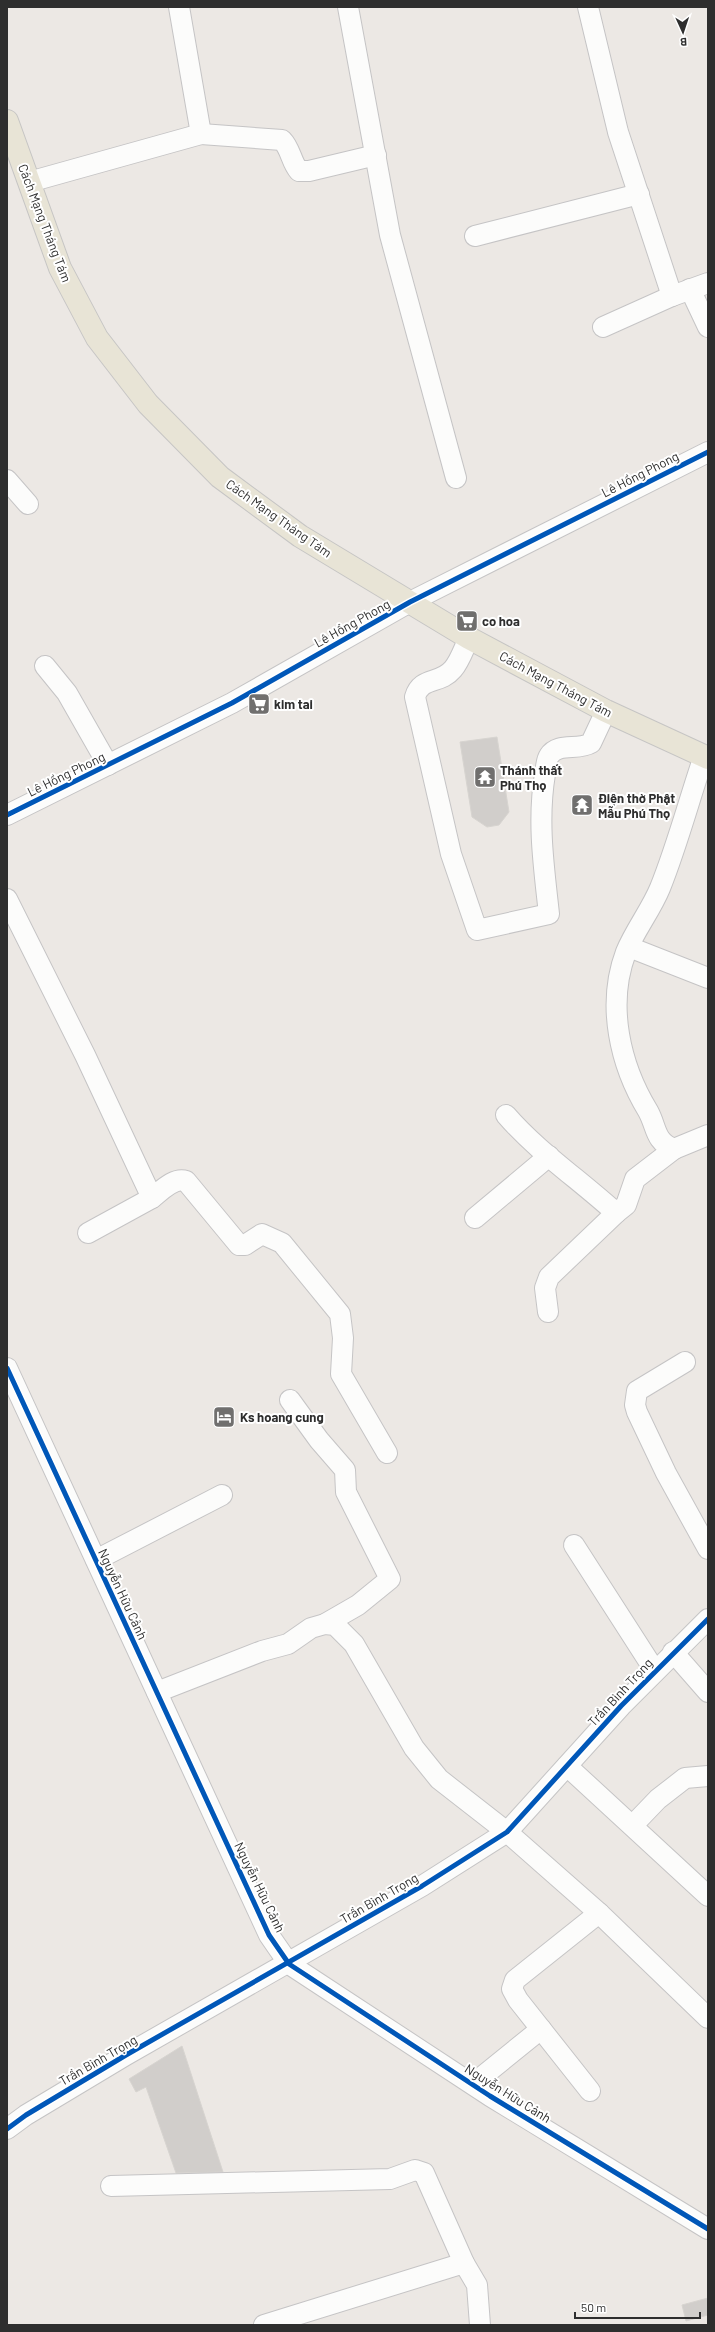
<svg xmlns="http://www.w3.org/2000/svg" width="715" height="2332" font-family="Barlow,sans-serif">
	<rect width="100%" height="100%" fill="#ece8e4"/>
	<!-- building -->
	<g fill="#d1cecb" stroke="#d7d4d0">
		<polygon points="497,737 509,812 499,825 487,827 472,817 460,742"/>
		<polygon points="182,2046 223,2172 176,2173 146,2087 136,2092 129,2079"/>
		<polygon points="708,2298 708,2315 686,2321 682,2305"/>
	</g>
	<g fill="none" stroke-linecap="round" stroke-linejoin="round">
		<!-- minor casing -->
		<g stroke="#c5c4c5" stroke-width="22">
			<g id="minor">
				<polyline points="348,7 390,235 456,478"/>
				<polyline points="588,7 618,132 672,296"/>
				<path d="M201 134 282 140C291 149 291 162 299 171H309L376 155"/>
				<polyline points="29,182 201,134 179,7"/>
				<polyline points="475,236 639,194"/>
				<polyline points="690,289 708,327"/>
				<polyline points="603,327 672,296 708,283"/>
				<polyline points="7,480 28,504"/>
				<path d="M469 638C464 648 460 661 453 669 440 685 421 676 415 697L451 854 477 930 549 914C544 868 537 821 545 774 546 769 546 760 549 756 558 742 578 751 591 743L606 711"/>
				<polyline points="45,666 67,693 108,765"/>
				<path d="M704 756C689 800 677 846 660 888 651 910 635 930 626 952 606 1005 620 1065 648 1111 657 1127 654 1141 674 1149L708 1135"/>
				<polyline points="7,815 232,703 410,602 708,452"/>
				<path d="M7 899 85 1055 152 1198C161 1191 174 1177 186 1181L239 1245H245L262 1234 282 1243 340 1314 343 1338 341 1374 387 1453"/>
				<polyline points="629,947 708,978"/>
				<path d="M506 1115C538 1152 580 1180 616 1213L626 1205 635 1179 674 1149"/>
				<polyline points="475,1218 549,1156"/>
				<polyline points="88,1233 152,1198"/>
				<polyline points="548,1312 545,1288 549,1277 616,1213"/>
				<polyline points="685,1362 637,1391 635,1405 637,1412 666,1473 708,1549"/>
				<polyline points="7,1368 269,1935 289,1964 490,2096 708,2229"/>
				<polyline points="290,1400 319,1440 345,1470 346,1492 390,1579 358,1605 325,1624"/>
				<polyline points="574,1545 655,1671"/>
				<polyline points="96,1560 222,1495"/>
				<polyline points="673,1652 708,1692"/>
				<polyline points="157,1692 262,1651 288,1644 311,1628 325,1624 335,1625 354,1644 414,1748 439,1779 507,1832 599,1913 708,2018"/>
				<polyline points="567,1766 708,1896"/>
				<polyline points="633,1825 658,1799 685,1778 708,1776"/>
				<polyline points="473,2084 541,2029"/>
				<polyline points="590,2091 518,2000 512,1989 515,1980 599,1913"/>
				<polyline points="7,2129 26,2115 126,2055 422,1886 507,1832 621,1706 708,1619"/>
				<polyline points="111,2186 390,2179 415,2170 424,2173 464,2263"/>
				<polyline points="264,2325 464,2263 477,2285 480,2325"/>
			</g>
		</g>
		<!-- major casing -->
		<g stroke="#c6c5c4" stroke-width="24">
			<polyline id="major" points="7,121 60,268 97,338 148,404 220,477 300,536 469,638 606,711 708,758"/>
		</g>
		<!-- minor -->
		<use href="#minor" stroke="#fcfcfb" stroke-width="20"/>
		<!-- major -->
		<use href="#major" stroke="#e8e4d6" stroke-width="22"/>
		<!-- cycleway casing -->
		<g stroke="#fff" stroke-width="8">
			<g id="cycleway">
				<polyline points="7,815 232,703 410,602 708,452"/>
				<polyline points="7,1368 269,1935 289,1964 490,2096 708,2229"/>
				<polyline points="7,2129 26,2115 126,2055 422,1886 507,1832 621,1706 708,1619"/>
			</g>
		</g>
		<!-- cycleway -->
		<use href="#cycleway" stroke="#0057b8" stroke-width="5"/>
	</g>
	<!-- icons -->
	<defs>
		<g id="supermarket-square" transform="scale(1.15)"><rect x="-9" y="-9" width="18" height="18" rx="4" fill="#706f6e" stroke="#fff"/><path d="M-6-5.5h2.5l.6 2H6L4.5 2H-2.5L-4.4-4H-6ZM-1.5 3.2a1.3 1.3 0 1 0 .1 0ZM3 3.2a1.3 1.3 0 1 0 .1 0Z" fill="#fff"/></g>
		<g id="temple-square" transform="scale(1.15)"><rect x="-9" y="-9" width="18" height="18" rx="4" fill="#706f6e" stroke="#fff"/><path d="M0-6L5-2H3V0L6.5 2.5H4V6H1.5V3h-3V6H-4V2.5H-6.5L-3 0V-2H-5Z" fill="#fff"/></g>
		<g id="hotel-square" transform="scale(1.15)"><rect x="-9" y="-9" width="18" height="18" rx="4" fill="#706f6e" stroke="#fff"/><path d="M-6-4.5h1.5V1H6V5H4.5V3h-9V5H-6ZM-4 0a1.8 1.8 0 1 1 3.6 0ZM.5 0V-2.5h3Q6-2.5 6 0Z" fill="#fff"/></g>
	</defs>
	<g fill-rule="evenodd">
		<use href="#supermarket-square" x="467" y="621"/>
		<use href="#supermarket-square" x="259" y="704"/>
		<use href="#temple-square" x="485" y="777"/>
		<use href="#temple-square" x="582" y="805"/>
		<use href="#hotel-square" x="224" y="1417"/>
	</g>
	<g text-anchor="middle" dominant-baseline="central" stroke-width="4" stroke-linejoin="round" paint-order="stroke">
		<!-- street labels -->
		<g font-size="13" fill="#2e2e2e" stroke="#fff">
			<text transform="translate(45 223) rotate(69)">Cách Mạng Tháng Tám</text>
			<text transform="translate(640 474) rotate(-27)">Lê Hồng Phong</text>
			<text transform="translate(279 518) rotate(35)">Cách Mạng Tháng Tám</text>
			<text transform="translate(352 623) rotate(-29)">Lê Hồng Phong</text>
			<text transform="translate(556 684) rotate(28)">Cách Mạng Tháng Tám</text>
			<text transform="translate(66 774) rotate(-26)">Lê Hồng Phong</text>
			<text transform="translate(123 1594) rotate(65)">Nguyễn Hữu Cảnh</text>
			<text transform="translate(620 1692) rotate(-47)">Trần Bình Trọng</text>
			<text transform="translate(260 1887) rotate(64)">Nguyễn Hữu Cảnh</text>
			<text transform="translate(379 1898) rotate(-30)">Trần Bình Trọng</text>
			<text transform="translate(98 2060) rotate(-30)">Trần Bình Trọng</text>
			<text transform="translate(508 2093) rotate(32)">Nguyễn Hữu Cảnh</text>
		</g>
		<!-- poi labels -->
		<g font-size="13" font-weight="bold" fill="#2e2e2e" stroke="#fff" text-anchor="start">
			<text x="482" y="621">co hoa</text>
			<text x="274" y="704">kim tai</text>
			<text x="500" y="770">Thánh thất<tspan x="500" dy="15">Phú Thọ</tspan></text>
			<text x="598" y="798">Điện thờ Phật<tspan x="598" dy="15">Mẫu Phú Thọ</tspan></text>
			<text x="240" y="1417">Ks hoang cung</text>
		</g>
	</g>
	<!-- border -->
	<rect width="715" height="2332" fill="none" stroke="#2e2e2e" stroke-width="16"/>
	<!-- north arrow -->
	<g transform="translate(683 32) rotate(177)" stroke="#ffffff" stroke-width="3" paint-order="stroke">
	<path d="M0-3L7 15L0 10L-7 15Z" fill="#2e2e2e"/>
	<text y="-6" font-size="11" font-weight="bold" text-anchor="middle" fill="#2e2e2e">B</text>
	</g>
	<!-- scale -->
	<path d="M575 2312v6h125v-6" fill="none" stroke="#2e2e2e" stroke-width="2"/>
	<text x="581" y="2312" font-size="12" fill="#2e2e2e" stroke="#ffffff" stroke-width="3" paint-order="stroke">50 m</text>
</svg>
